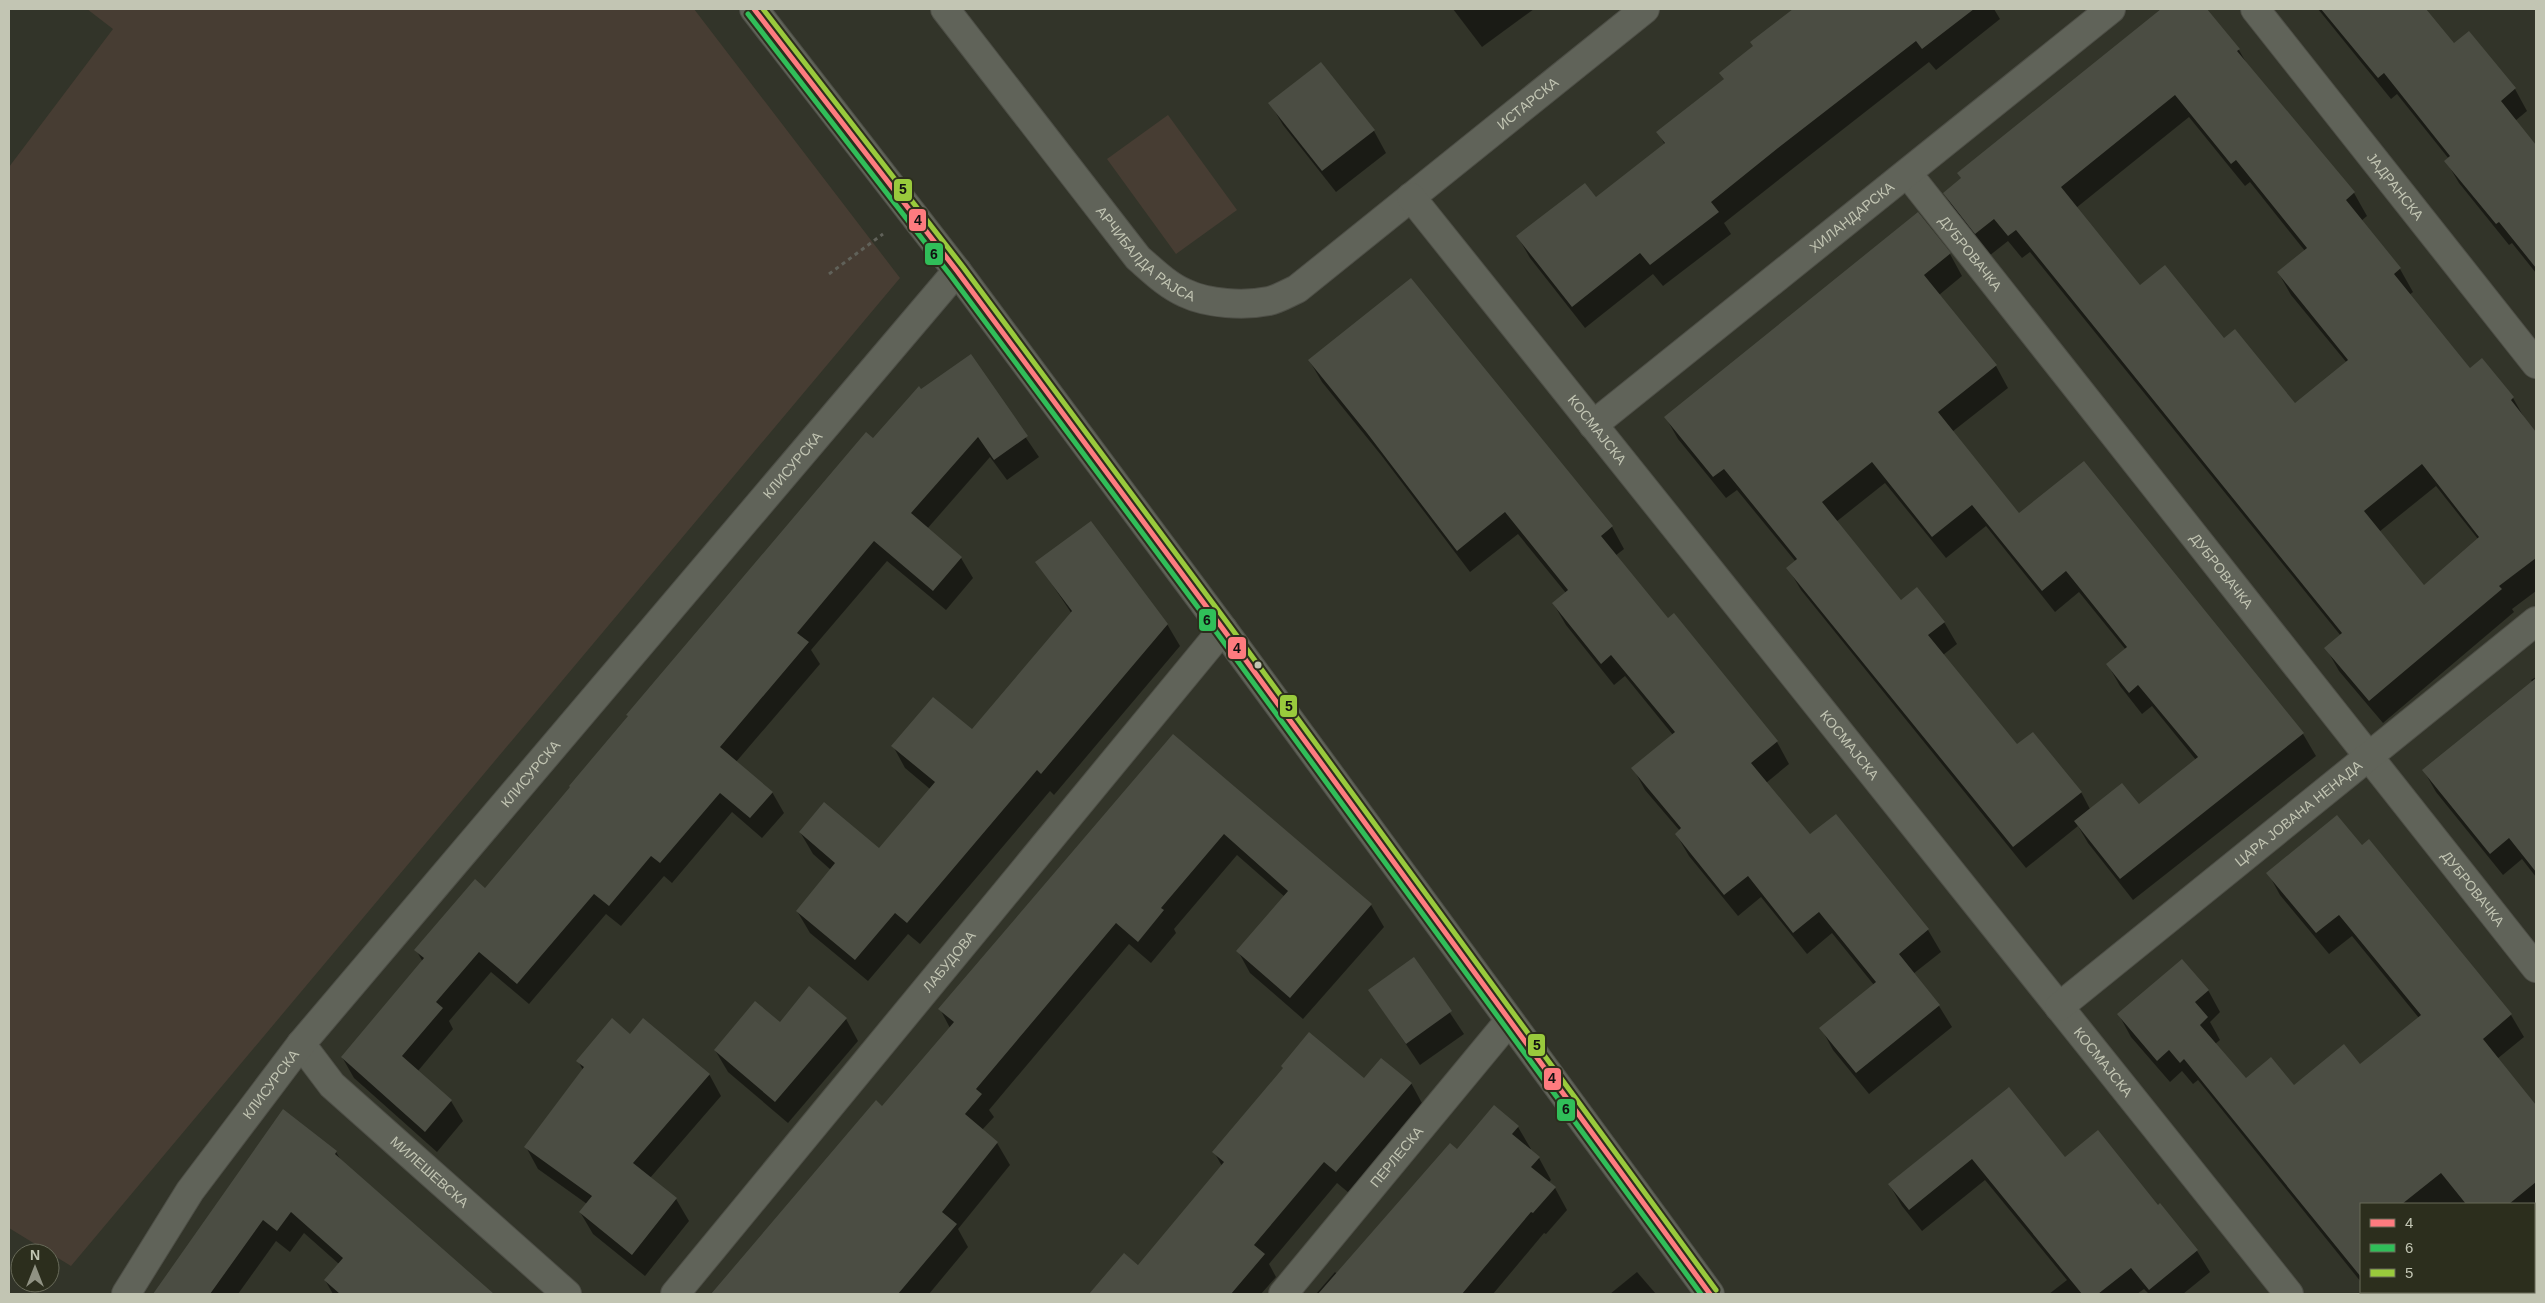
<svg xmlns="http://www.w3.org/2000/svg" width="2545" height="1303" font-family="Helvetica,sans-serif">
	<rect width="100%" height="100%" fill="#323429"/>
	<!-- green -->
	<g fill="#473d33">
		<polygon points="87,9 694,9 900,278 71,1266 9,1228 9,167 113,29"/>
		<polygon points="1168,115 1237,210 1176,254 1107,159"/>
	</g>
	<!-- shadow -->
	<g fill="#0007" fill-rule="evenodd">
		<polygon points="1453,9 1534,9 1482,47"/>
		<polygon points="1813,9 1994,9 2000,19 1936,70 1929,62 1791,170 1724,223 1731,234 1663,286 1653,274 1585,328 1530,258 1518,237 1596,199 1665,145 1658,132"/>
		<path d="M2163 9H2205L2239 50 2248 66 2354 193 2367 216 2361 221 2400 269 2413 292 2409 295 2470 370 2482 360 2513 398 2526 421 2536 434V591L2512 609 2514 612 2383 723 2339 671 2326 648 2341 636 2030 252 2022 258 2008 241 1989 256 1958 216 1944 193 1962 179 1958 173ZM2189 117 2245 186 2250 182 2305 251 2278 272 2291 295 2347 363 2295 405 2224 339 2140 287 2076 208ZM2436 486 2478 539 2424 587 2379 532Z"/>
		<polygon points="2318,9 2424,9 2454,45 2469,32 2515,89 2527,111 2515,121 2536,146 2536,273 2512,243 2509,245 2459,183 2446,161 2449,159 2397,94 2391,99"/>
		<polygon points="1321,63 1374,131 1386,153 1336,192 1283,125 1270,103"/>
		<path d="M1918 214 1950 254 1962 276 1939 295 1996 366 2008 388 1952 432 2019 515 2084 463 2303 734 2316 756 2133 900 2088 843 2078 826 2026 868 1801 590 1788 568 1796 562 1737 490 1726 498 1678 439 1666 418ZM1885 483 1946 558 1986 526 2055 612 2079 592 2126 650 2108 665 2120 686 2142 714 2152 706 2196 760 2139 806 2090 809 2081 792 2017 746 1943 655 1957 644 1944 622 1900 602 1836 522Z"/>
		<polygon points="970,356 1039,457 1007,480 990,457 927,529 961,558 973,578 946,610 887,561 811,650 820,664 736,762 772,792 784,813 762,838 732,812 672,883 664,876 621,926 606,914 529,1004 491,972 449,1021 453,1029 418,1071 451,1101 463,1121 437,1152 354,1078 342,1057 423,962 416,950 485,890 873,440 921,390"/>
		<polygon points="1309,360 1612,527 1624,549 1615,556 1668,620 1777,742 1789,764 1766,783 1810,836 1836,815 1928,930 1941,952 1913,974 1939,1006 1952,1027 1869,1094 1833,1050 1821,1028 1874,985 1832,933 1807,954 1761,897 1738,916 1689,856 1676,834 1680,831 1645,790 1633,768 1673,735 1625,676 1614,685 1566,625 1553,603 1566,593 1518,534 1470,572 1381,455 1322,382"/>
		<polygon points="1037,562 1167,624 1180,646 1054,795 1050,791 920,944 908,934 868,981 810,933 797,911 831,870 813,854 800,832 879,850 930,789 905,768 893,746 972,730 1072,614"/>
		<polygon points="2536,677 2536,877 2522,859 2503,875 2436,792 2424,771 2533,683 2531,680"/>
		<polygon points="1173,736 1371,905 1384,927 1303,1019 1250,973 1238,951 1285,897 1237,855 1174,929 1176,933 1151,963 1129,944 989,1110 994,1117 982,1130 997,1143 1010,1165 958,1229 968,1247 929,1294 714,1294 876,1102 882,1108 950,1028 940,1009"/>
		<polygon points="2369,841 2511,1015 2524,1037 2497,1059 2536,1107 2536,1214 2534,1216 2534,1204 2361,1204 2361,1282 2198,1080 2193,1084 2182,1071 2170,1082 2131,1037 2119,1015 2208,990 2220,1012 2210,1022 2220,1040 2215,1044 2246,1080 2293,1086 2360,1066 2419,1018 2352,936 2329,954 2280,895 2268,873 2362,847"/>
		<polygon points="1414,959 1464,1034 1420,1065 1370,991"/>
		<polygon points="846,1019 858,1041 788,1123 728,1072 715,1050 780,1024"/>
		<polygon points="578,1061 709,1074 721,1096 650,1178 676,1199 689,1221 645,1276 593,1234 580,1212 587,1204 538,1169 526,1147 583,1070"/>
		<polygon points="1365,1080 1411,1083 1423,1105 1349,1193 1337,1183 1269,1264 1276,1277 1261,1294 1091,1294 1124,1254 1139,1266 1222,1166 1214,1152"/>
		<polygon points="2008,1088 2065,1158 2158,1206 2197,1251 2210,1272 2183,1294 2149,1294 2144,1289 2137,1294 2049,1294 2067,1280 1985,1180 1922,1231 1902,1206 1889,1184"/>
		<polygon points="283,1111 336,1152 342,1162 492,1294 333,1294 325,1280 339,1264 304,1233 290,1252 276,1241 238,1294 154,1294"/>
		<polygon points="1518,1127 1531,1149 1530,1150 1539,1158 1551,1180 1548,1183 1555,1188 1567,1210 1546,1234 1544,1233 1493,1294 1316,1294 1335,1272 1337,1274 1457,1150"/>
		<polygon points="1637,1272 1656,1294 1610,1294"/>
		<polygon points="2369,1292 2510,1292 2512,1294 2371,1294"/>
	</g>
	<!-- building -->
	<g fill="#4b4d43" fill-rule="evenodd">
		<polygon points="1793,9 1974,9 1922,49 1916,41 1778,148 1711,202 1719,212 1650,265 1640,253 1572,307 1516,236 1585,183 1596,197 1665,143 1656,132 1724,79 1719,73 1753,46 1750,42"/>
		<path d="M2161 9H2207L2240 49 2237 51 2355 192 2346 200 2401 268 2394 274 2470 368 2482 358 2514 397 2511 400 2536 432V558L2499 586 2502 589 2369 701 2324 648 2342 633 2016 230 2008 236 1994 219 1975 234 1943 193 1961 178 1957 173ZM2175 95 2231 164 2236 160 2307 248 2277 272 2348 360 2295 403 2235 329 2224 338 2165 265 2140 285 2061 187ZM2422 464 2479 537 2424 585 2364 511Z"/>
		<polygon points="2321,9 2426,9 2454,43 2469,31 2516,88 2501,101 2536,145 2536,268 2499,222 2496,224 2444,161 2450,156 2384,73 2378,78"/>
		<polygon points="1321,62 1375,130 1322,171 1268,103"/>
		<polygon points="1918,212 1951,253 1924,275 1997,365 1938,412 2019,513 2084,461 2304,733 2120,879 2074,821 2122,783 2139,804 2198,757 2138,685 2129,693 2106,664 2127,647 2066,571 2042,591 1972,505 1932,537 1872,462 1822,502 1901,600 1917,587 1945,622 1928,635 2017,744 2033,732 2082,792 2013,847 1786,568 1797,559 1724,469 1713,477 1664,417"/>
		<polygon points="1411,278 1613,526 1601,536 1668,618 1674,613 1778,741 1751,763 1810,834 1836,814 1929,929 1899,954 1940,1005 1856,1073 1819,1028 1876,982 1819,912 1793,933 1748,876 1724,895 1675,834 1681,828 1631,768 1675,732 1611,655 1601,664 1552,603 1568,590 1505,512 1457,551 1367,433 1308,360"/>
		<polygon points="971,354 1028,436 994,460 978,437 911,513 962,557 933,591 874,541 797,633 809,642 720,747 773,792 750,818 720,793 660,863 651,856 609,906 594,894 517,984 479,952 436,1002 443,1008 402,1056 452,1100 425,1132 341,1057 424,958 414,950 475,879 485,888 570,787 569,786 628,716 626,715 866,432 873,438 919,386 921,389"/>
		<polygon points="1091,521 1168,624 1041,774 1037,770 907,923 895,913 855,960 796,911 835,863 799,832 824,802 879,848 935,782 891,746 933,697 972,729 1072,611 1035,562"/>
		<polygon points="2536,678 2536,872 2509,838 2490,854 2422,770"/>
		<polygon points="1173,734 1372,904 1290,998 1236,951 1288,891 1224,834 1161,908 1164,910 1138,942 1116,923 976,1089 982,1094 965,1114 998,1142 942,1212 957,1224 898,1294 711,1294 876,1100 882,1106 954,1022 938,1009"/>
		<polygon points="2337,815 2362,845 2369,839 2512,1014 2483,1039 2536,1105 2536,1182 2509,1204 2466,1204 2441,1173 2402,1204 2361,1204 2361,1277 2184,1059 2180,1063 2169,1050 2157,1061 2117,1014 2182,959 2209,990 2195,1002 2208,1017 2200,1025 2246,1078 2271,1057 2294,1085 2344,1044 2360,1064 2421,1015 2339,915 2316,933 2266,873"/>
		<polygon points="1414,957 1452,1011 1406,1044 1368,990"/>
		<polygon points="809,986 847,1018 775,1102 714,1050 755,1001 780,1022"/>
		<polygon points="612,1018 630,1034 643,1018 710,1074 633,1163 677,1198 632,1255 579,1212 592,1196 524,1147 584,1067 576,1061"/>
		<polygon points="1309,1032 1364,1078 1381,1058 1412,1083 1336,1172 1324,1162 1254,1245 1265,1254 1231,1294 1089,1294 1124,1253 1138,1265 1224,1162 1212,1152 1283,1068 1281,1066"/>
		<polygon points="2009,1087 2065,1157 2098,1130 2158,1205 2160,1203 2198,1250 2149,1290 2131,1268 2098,1294 2082,1294 1972,1159 1909,1210 1888,1184"/>
		<polygon points="1494,1105 1519,1126 1512,1134 1540,1157 1531,1167 1556,1187 1533,1213 1531,1212 1462,1294 1318,1294 1450,1143 1457,1149"/>
		<polygon points="283,1109 337,1151 335,1154 494,1294 340,1294 324,1280 343,1258 291,1212 277,1231 263,1220 210,1294 153,1294"/>
	</g>
	<g fill="none" stroke-linecap="round" stroke-linejoin="round">
		<!-- minor casing -->
		<g stroke="#4e4f47" stroke-width="30">
			<g id="minor">
				<polyline points="754,9 957,271 1223,629 1710,1294"/>
				<path id="s1" d="M945 9 1138 258C1153 271 1167 285 1185 293 1208 304 1244 306 1269 301 1278 299 1288 293 1297 289L1645 9"/>
				<path id="s2" d="M2255 9 2536 364"/>
				<path id="s3" d="M1908 174 2536 968"/>
				<path id="s4" d="M1411 197 2289 1294"/>
				<path id="s5" d="M1593 425 2111 9"/>
				<path id="s6" d="M2059 1007 2536 621"/>
				<path id="s7" d="M301 1044 332 1085 567 1294"/>
				<path id="s8" d="M126 1294 190 1191 301 1044 957 271"/>
				<path id="s9" d="M675 1294 1223 629"/>
				<path id="s10" d="M1283 1294 1509 1021"/>
			</g>
		</g>
		<!-- path -->
		<polyline stroke="#606159" stroke-width="3" stroke-dasharray="4 4" stroke-linecap="butt" points="829,274 883,234"/>
		<!-- minor -->
		<use href="#minor" stroke="#606359" stroke-width="28"/>
		<!-- bus-1 casing -->
		<g stroke="#2c2e1d" stroke-width="9">
			<polyline id="bus-1" points="754,9 957,271 1223,629 1710,1294"/>
		</g>
		<!-- bus-2 casing -->
		<g stroke="#2c2e1d" stroke-width="9">
			<polyline id="bus-2" points="748,14 951,276 1217,633 1701,1294"/>
		</g>
		<!-- bus-3 casing -->
		<g stroke="#2c2e1d" stroke-width="9">
			<polyline id="bus-3" points="763,9 963,267 1229,625 1716,1290"/>
		</g>
		<!-- bus-1 -->
		<use href="#bus-1" stroke="#fe7b7f" stroke-width="5"/>
		<!-- bus-2 -->
		<use href="#bus-2" stroke="#30be59" stroke-width="5"/>
		<!-- bus-3 -->
		<use href="#bus-3" stroke="#99ca3c" stroke-width="5"/>
	</g>
	<!-- markers -->
	<circle fill="#c2c5b3" stroke="#2c2e1d" stroke-width="2" cx="1258" cy="665" r="4.5"/>
	<g text-anchor="middle" dominant-baseline="central" stroke-width="4" stroke-linejoin="round" paint-order="stroke">
		<!-- street labels -->
		<g font-size="14" fill="#c2c5b3" stroke="#2c2e1d">
			<text stroke="none"><textPath href="#s1" startOffset="786">ИСТАРСКА</textPath></text>
			<text stroke="none"><textPath href="#s2" startOffset="226">ЈАДРАНСКА</textPath></text>
			<text stroke="none"><textPath href="#s5" startOffset="332">ХИЛАНДАРСКА</textPath></text>
			<text stroke="none"><textPath href="#s1" startOffset="318">АРЧИБАЛДА РАЈСА</textPath></text>
			<text stroke="none"><textPath href="#s3" startOffset="101">ДУБРОВАЧКА</textPath></text>
			<text stroke="none"><textPath href="#s4" startOffset="298">КОСМАЈСКА</textPath></text>
			<text stroke="none"><textPath href="#s8" startOffset="1065">КЛИСУРСКА</textPath></text>
			<text stroke="none"><textPath href="#s3" startOffset="506">ДУБРОВАЧКА</textPath></text>
			<text stroke="none"><textPath href="#s4" startOffset="702">КОСМАЈСКА</textPath></text>
			<text stroke="none"><textPath href="#s8" startOffset="660">КЛИСУРСКА</textPath></text>
			<text stroke="none"><textPath href="#s6" startOffset="308">ЦАРА ЈОВАНА НЕНАДА</textPath></text>
			<text stroke="none"><textPath href="#s3" startOffset="911">ДУБРОВАЧКА</textPath></text>
			<text stroke="none"><textPath href="#s9" startOffset="431">ЛАБУДОВА</textPath></text>
			<text stroke="none"><textPath href="#s4" startOffset="1108">КОСМАЈСКА</textPath></text>
			<text stroke="none"><textPath href="#s8" startOffset="255">КЛИСУРСКА</textPath></text>
			<text stroke="none"><textPath href="#s10" startOffset="178">ПЕРЛЕСКА</textPath></text>
			<text stroke="none"><textPath href="#s7" startOffset="182">МИЛЕШЕВСКА</textPath></text>
		</g>
	</g>
	<g stroke="#2c2e1d" stroke-width="2">
		<rect x="893" y="178" width="20" height="24" rx="5" fill="#99ca3c"/>
		<rect x="908" y="208" width="19" height="24" rx="5" fill="#fe7b7f"/>
		<rect x="924" y="242" width="20" height="24" rx="5" fill="#30be59"/>
		<rect x="1198" y="608" width="19" height="24" rx="5" fill="#30be59"/>
		<rect x="1227" y="636" width="20" height="24" rx="5" fill="#fe7b7f"/>
		<rect x="1279" y="694" width="19" height="24" rx="5" fill="#99ca3c"/>
		<rect x="1527" y="1033" width="19" height="24" rx="5" fill="#99ca3c"/>
		<rect x="1543" y="1067" width="19" height="24" rx="5" fill="#fe7b7f"/>
		<rect x="1556" y="1098" width="20" height="24" rx="5" fill="#30be59"/>
	</g>
	<g font-size="14" text-anchor="middle" font-weight="bold" fill="#111">
		<text x="903" y="194">5</text>
		<text x="918" y="225">4</text>
		<text x="934" y="259">6</text>
		<text x="1207" y="625">6</text>
		<text x="1237" y="653">4</text>
		<text x="1289" y="711">5</text>
		<text x="1537" y="1050">5</text>
		<text x="1552" y="1083">4</text>
		<text x="1566" y="1114">6</text>
	</g>
	<!-- border -->
	<rect width="2545" height="1303" fill="none" stroke="#c2c5b3" stroke-width="20"/>
	<!-- legend -->
	<rect x="2360" y="1203" width="175" height="90" fill="#2c2e1d" stroke="#686a59"/>
	<rect x="2370" y="1219" width="25" height="8" fill="#fe7b7f" stroke="#686a59"/>
	<text x="2405" y="1228" font-size="15" fill="#c2c5b3">4</text>
	<rect x="2370" y="1244" width="25" height="8" fill="#30be59" stroke="#686a59"/>
	<text x="2405" y="1253" font-size="15" fill="#c2c5b3">6</text>
	<rect x="2370" y="1269" width="25" height="8" fill="#99ca3c" stroke="#686a59"/>
	<text x="2405" y="1278" font-size="15" fill="#c2c5b3">5</text>
	<!-- north arrow -->
	<g transform="translate(35 1268)"><circle r="24" fill="#2c2e1d" stroke="#686a59"/>
	<path d="M0-4L9 19L0 12L-9 19Z" fill="#909283"/>
	<text y="-8" font-size="14" font-weight="bold" text-anchor="middle" fill="#c2c5b3">N</text>
	</g>
</svg>
